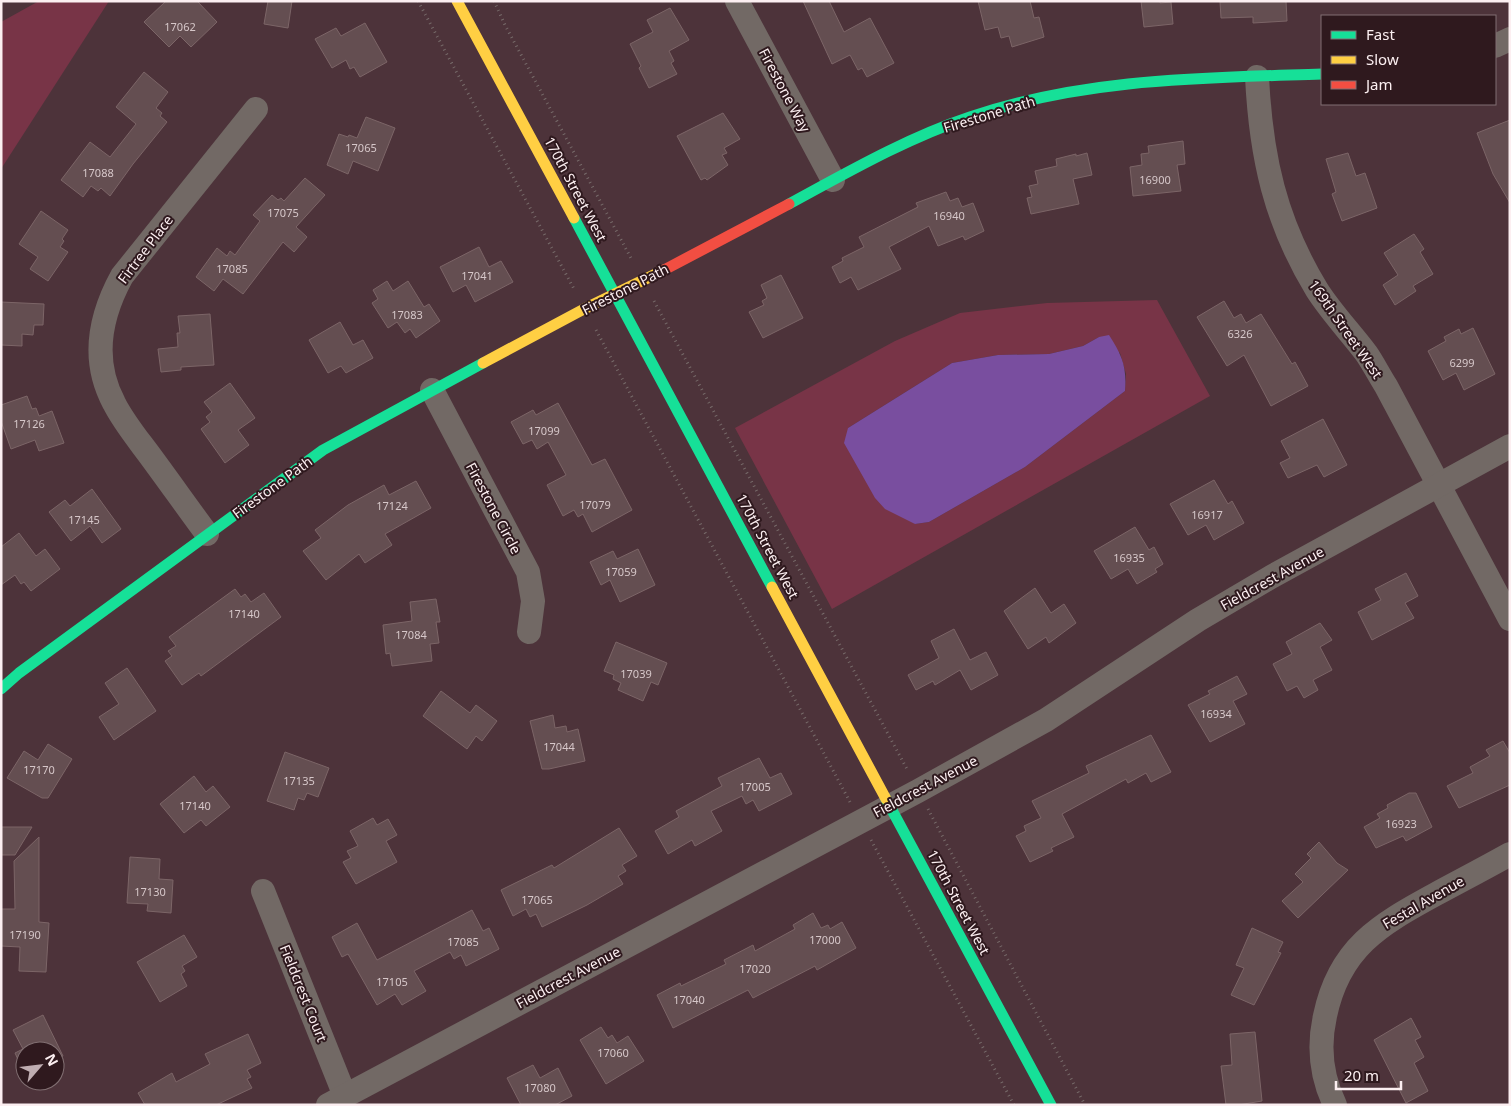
<svg xmlns="http://www.w3.org/2000/svg" width="1511" height="1106" font-family="'Noto Sans',sans-serif">
	<rect width="100%" height="100%" fill="#4d333a"/>
	<!-- green -->
	<g fill="#783447" fill-rule="evenodd">
		<polygon points="39,1 109,1 1,169 1,22"/>
		<path d="M1157 300 1210 396 832 609 735 428 895 341 960 313 1047 303ZM1099 337 1120 353 1126 374 1125 391 1025 467 929 522 915 524 848 428 952 363 998 355 1049 354 1083 346Z"/>
	</g>
	<!-- water -->
	<path fill="#794e9f" d="M1109 335C1122 355 1127 367 1125 391L1025 467 929 522 915 524 885 509 875 498 844 443 848 428 952 363 998 355 1049 354 1083 346 1099 337Z"/>
	<!-- building -->
	<g fill="#644e51" stroke="#7c6567">
		<polygon points="166,1 197,1 217,22 191,47 180,36 169,47 144,22"/>
		<polygon points="268,1 292,1 288,28 264,24"/>
		<polygon points="803,1 829,1 844,32 870,18 894,63 867,77 862,68 858,70 850,55 832,64"/>
		<polygon points="978,1 1030,1 1034,18 1039,17 1044,37 1012,47 1009,36 1001,38 998,27 985,30"/>
		<polygon points="1141,1 1160,1 1160,3 1171,2 1173,24 1144,27"/>
		<polygon points="1251,1 1286,1 1287,21 1253,23 1253,17 1221,18 1220,2"/>
		<polygon points="670,8 689,40 669,51 674,61 671,63 677,74 649,88 639,68 641,66 630,44 653,32 647,20"/>
		<polygon points="365,23 387,62 360,77 354,67 350,69 346,60 332,68 315,39 336,28 341,36"/>
		<polygon points="144,72 168,92 156,108 162,113 160,116 167,122 133,164 110,196 101,188 98,191 91,186 83,197 61,180 90,142 110,157 136,124 116,107"/>
		<polygon points="723,113 740,139 724,148 727,153 722,155 728,165 707,180 705,178 701,180 677,136"/>
		<polygon points="366,117 395,128 378,171 353,161 348,174 327,165 339,134 348,137 349,135 357,138"/>
		<polygon points="1510,120 1510,203 1493,174 1477,133"/>
		<polygon points="1183,141 1185,164 1177,165 1181,191 1133,196 1130,167 1142,165 1141,154 1149,153 1148,146"/>
		<polygon points="1087,153 1092,175 1073,179 1079,204 1031,214 1027,198 1032,197 1029,186 1038,184 1035,171 1057,166 1056,159 1076,154 1076,156"/>
		<polygon points="1348,153 1356,176 1365,173 1377,208 1342,221 1332,194 1336,192 1326,159"/>
		<polygon points="305,178 325,195 296,227 307,237 294,252 283,242 243,294 223,279 214,291 196,277 217,248 227,256 230,251 235,255 260,221 253,215 272,195 278,200 281,198 284,201"/>
		<polygon points="946,192 950,201 958,198 962,207 973,203 984,231 965,240 963,236 938,246 929,226 889,247 901,269 858,290 851,277 840,283 832,267 843,261 842,258 864,247 859,237 918,207 916,203"/>
		<polygon points="41,211 68,230 62,239 64,241 60,247 68,252 48,281 30,269 38,257 19,244"/>
		<polygon points="1414,234 1424,249 1420,252 1433,274 1413,286 1416,291 1395,305 1383,285 1398,275 1384,253"/>
		<polygon points="479,247 489,267 501,261 513,282 475,302 466,285 453,292 440,267"/>
		<polygon points="781,275 803,318 763,338 749,312 764,305 762,301 767,298 761,285"/>
		<polygon points="387,281 393,291 408,281 424,307 429,304 440,321 416,338 410,329 405,333 397,322 388,328 372,303 378,299 373,290"/>
		<polygon points="1224,301 1234,318 1241,314 1246,323 1261,314 1292,364 1295,362 1308,386 1271,406 1244,355 1227,366 1197,317"/>
		<polygon points="1,302 44,304 43,325 34,325 33,335 22,334 22,346 1,345"/>
		<polygon points="210,314 214,365 181,367 181,370 161,372 158,349 178,347 177,333 180,333 178,316"/>
		<polygon points="340,322 353,345 363,340 373,358 346,373 341,366 328,373 309,340"/>
		<polygon points="1473,328 1495,374 1464,390 1456,373 1443,380 1428,351 1446,341 1444,337 1459,329 1461,334"/>
		<polygon points="230,383 255,418 238,430 249,445 225,463 201,429 210,422 206,417 212,412 204,402"/>
		<polygon points="27,396 32,409 36,408 39,416 52,411 64,443 39,451 35,440 11,449 1,421 1,405"/>
		<polygon points="558,403 592,465 605,459 632,510 592,532 583,514 578,517 574,510 563,516 547,485 566,475 548,442 537,449 532,440 523,444 511,422 533,410 536,415"/>
		<polygon points="1323,419 1347,465 1324,477 1317,465 1288,478 1280,463 1290,458 1281,441"/>
		<polygon points="1214,480 1228,504 1232,501 1244,523 1214,540 1206,525 1188,535 1170,504"/>
		<polygon points="416,481 431,508 385,534 392,545 365,563 359,554 326,580 303,551 321,538 315,530 348,505 384,485 389,495"/>
		<polygon points="92,489 121,529 102,543 90,526 71,541 49,512 65,500 70,506"/>
		<polygon points="1135,527 1149,550 1154,547 1163,564 1155,569 1157,572 1137,584 1128,569 1111,579 1094,551"/>
		<polygon points="19,533 36,556 45,549 60,569 31,591 24,582 21,584 15,575 1,585 1,547"/>
		<polygon points="638,549 655,585 620,602 610,580 601,585 590,562 613,551 617,559"/>
		<polygon points="1406,573 1418,596 1405,603 1414,618 1372,640 1358,612 1381,600 1375,589"/>
		<polygon points="1035,588 1051,613 1064,604 1076,623 1049,643 1046,637 1028,649 1004,611"/>
		<polygon points="235,589 241,597 245,594 251,602 264,593 281,617 201,676 199,673 182,685 165,661 172,656 168,651 176,646 169,637"/>
		<polygon points="436,599 440,622 436,622 439,643 430,644 432,661 392,666 390,653 386,654 383,625 412,621 410,602"/>
		<polygon points="1320,623 1332,640 1320,647 1332,670 1313,680 1318,690 1304,698 1297,686 1287,691 1273,664 1292,654 1286,642"/>
		<polygon points="954,629 970,660 986,652 998,675 971,690 960,670 935,685 933,681 916,690 908,675 939,658 931,641"/>
		<polygon points="616,642 667,663 658,685 651,682 643,701 618,690 621,683 613,679 614,675 604,671"/>
		<polygon points="127,668 156,711 114,740 99,717 119,704 105,683"/>
		<polygon points="1237,676 1247,694 1233,701 1245,724 1210,742 1188,705 1210,694 1208,691"/>
		<polygon points="441,691 470,713 476,705 497,721 482,741 476,736 467,749 423,716"/>
		<polygon points="553,715 555,728 566,726 567,732 578,729 585,761 549,769 542,769 530,721"/>
		<polygon points="1151,735 1171,772 1151,782 1146,773 1128,783 1126,779 1062,814 1074,837 1051,848 1053,851 1030,862 1016,836 1026,831 1024,826 1041,818 1032,801 1089,773 1086,766"/>
		<polygon points="1503,741 1510,753 1510,785 1459,808 1447,786 1473,773 1470,767 1490,756 1486,750"/>
		<polygon points="48,744 72,759 48,798 42,798 7,778 24,751 38,760"/>
		<polygon points="285,752 329,768 318,797 307,793 304,800 298,798 294,810 267,801"/>
		<polygon points="759,758 770,778 781,773 792,794 759,811 753,800 746,804 742,796 711,811 722,831 695,846 692,840 668,854 655,831 679,817 676,811 722,786 718,778"/>
		<polygon points="194,776 206,792 213,786 230,807 206,826 201,820 184,833 160,804"/>
		<polygon points="1409,793 1416,793 1432,827 1406,841 1403,836 1376,848 1364,827 1380,818 1377,814 1388,808 1387,805"/>
		<polygon points="373,818 377,825 388,819 397,835 386,841 397,862 356,884 343,862 351,858 347,851 358,846 350,831"/>
		<polygon points="1,827 32,827 15,855 1,855"/>
		<polygon points="619,828 637,856 622,865 626,871 618,876 623,884 587,905 542,927 536,914 530,917 526,909 513,916 501,890 552,865 554,868"/>
		<polygon points="39,837 39,922 49,923 46,972 19,971 20,947 1,946 1,909 15,909 14,861"/>
		<polygon points="1319,842 1337,863 1348,870 1298,918 1282,901 1303,882 1295,874 1311,858 1307,854"/>
		<polygon points="130,857 160,859 159,879 173,880 171,913 147,911 148,904 127,903"/>
		<polygon points="472,910 483,931 489,928 499,949 466,966 461,955 454,959 450,952 414,971 426,991 402,1005 395,994 377,1005 348,954 342,957 332,937 357,923 377,960"/>
		<polygon points="813,913 821,928 828,925 830,929 842,922 856,948 817,970 815,966 753,998 748,990 673,1028 657,995 680,983 681,986 726,964 724,960 753,945 755,951 795,929 793,925"/>
		<polygon points="1252,928 1283,942 1278,952 1281,953 1254,1005 1231,995 1244,968 1236,965"/>
		<polygon points="184,935 197,957 182,966 185,971 181,974 187,986 160,1002 137,962"/>
		<polygon points="43,1015 63,1056 55,1061 55,1051 25,1051 25,1075 15,1053 23,1049 13,1030"/>
		<polygon points="1411,1018 1421,1037 1415,1040 1424,1057 1414,1063 1428,1091 1406,1103 1374,1040"/>
		<polygon points="601,1027 608,1038 612,1035 617,1043 628,1036 644,1061 606,1084 580,1040"/>
		<polygon points="1255,1032 1262,1101 1238,1105 1226,1105 1221,1066 1232,1065 1230,1034"/>
		<polygon points="248,1034 261,1063 247,1070 251,1077 247,1079 252,1088 216,1105 145,1105 138,1093 172,1073 176,1082 210,1064 205,1054"/>
		<polygon points="533,1065 540,1078 558,1068 572,1096 555,1105 521,1105 507,1078"/>
	</g>
	<g fill="none" stroke-linecap="round" stroke-linejoin="round">
		<!-- path -->
		<g stroke="#776b6a" stroke-width="3" stroke-dasharray="1 4" stroke-linecap="butt">
			<polyline points="418,1 574,289"/>
			<polyline points="494,1 505,25 632,260"/>
			<polyline points="654,301 908,771"/>
			<polyline points="596,330 850,802"/>
			<polyline points="928,809 1085,1105"/>
			<polyline points="871,840 1014,1105"/>
		</g>
		<!-- street -->
		<g stroke="#726965" stroke-width="24">
			<polyline points="737,1 833,180"/>
			<polyline points="1495,46 1510,39"/>
			<path d="M1257 77C1261 157 1275 221 1317 290 1331 312 1350 332 1366 353 1373 363 1379 375 1386 386L1510 619"/>
			<polyline points="432,390 528,572 533,601 529,632"/>
			<path d="M207 534C187 507 168 480 148 453 136 437 123 421 114 403 91 360 100 316 122 276L256 109"/>
			<polyline points="263,891 345,1096"/>
			<polyline points="328,1105 918,791 1046,720 1198,620 1271,577 1510,446"/>
			<path d="M1335 1105C1321 1076 1318 1047 1325 1016 1339 948 1379 925 1436 894 1460 881 1485 868 1510 854"/>
		</g>
		<!-- fast -->
		<g stroke="#16e098" stroke-width="11">
			<path d="M789 204C848 172 907 138 970 117 1085 78 1203 78 1322 74"/>
			<polyline points="574,218 772,587"/>
			<polyline points="1,689 19,673 323,450 483,363"/>
			<polyline points="886,799 1051,1105"/>
		</g>
		<!-- slow -->
		<g stroke="#ffcf43" stroke-width="11">
			<polyline points="457,1 574,218"/>
			<polyline points="483,363 584,309 664,270"/>
			<polyline points="772,587 886,799"/>
		</g>
		<!-- jam -->
		<polyline stroke="#f24e42" stroke-width="11" points="664,270 789,204"/>
	</g>
	<g text-anchor="middle" dominant-baseline="central" stroke-width="4" stroke-linejoin="round" paint-order="stroke">
		<!-- number labels -->
		<g font-size="11" fill="#d6c7c9">
			<text x="180" y="26">17062</text>
			<text x="361" y="147">17065</text>
			<text x="98" y="172">17088</text>
			<text x="1155" y="179">16900</text>
			<text x="283" y="212">17075</text>
			<text x="949" y="215">16940</text>
			<text x="232" y="268">17085</text>
			<text x="477" y="275">17041</text>
			<text x="407" y="314">17083</text>
			<text x="1240" y="333">6326</text>
			<text x="1462" y="362">6299</text>
			<text x="29" y="423">17126</text>
			<text x="544" y="430">17099</text>
			<text x="595" y="504">17079</text>
			<text x="392" y="505">17124</text>
			<text x="1207" y="514">16917</text>
			<text x="84" y="519">17145</text>
			<text x="1129" y="557">16935</text>
			<text x="621" y="571">17059</text>
			<text x="244" y="613">17140</text>
			<text x="411" y="634">17084</text>
			<text x="636" y="673">17039</text>
			<text x="1216" y="713">16934</text>
			<text x="559" y="746">17044</text>
			<text x="39" y="769">17170</text>
			<text x="299" y="780">17135</text>
			<text x="755" y="786">17005</text>
			<text x="195" y="805">17140</text>
			<text x="1401" y="823">16923</text>
			<text x="150" y="891">17130</text>
			<text x="537" y="899">17065</text>
			<text x="25" y="934">17190</text>
			<text x="825" y="939">17000</text>
			<text x="463" y="941">17085</text>
			<text x="755" y="968">17020</text>
			<text x="392" y="981">17105</text>
			<text x="689" y="999">17040</text>
			<text x="613" y="1052">17060</text>
			<text x="540" y="1087">17080</text>
		</g>
		<!-- street labels -->
		<g font-size="14" fill="#fceff1" stroke="#2f191e">
			<text transform="translate(785 90) rotate(62)">Firestone Way</text>
			<text transform="translate(989 114) rotate(-17)">Firestone Path</text>
			<text transform="translate(576 189) rotate(62)">170th Street West</text>
			<text transform="translate(145 249) rotate(-53)">Firtree Place</text>
			<text transform="translate(625 289) rotate(-27)">Firestone Path</text>
			<text transform="translate(1346 329) rotate(55)">169th Street West</text>
			<text transform="translate(272 487) rotate(-36)">Firestone Path</text>
			<text transform="translate(494 508) rotate(62)">Firestone Circle</text>
			<text transform="translate(768 546) rotate(62)">170th Street West</text>
			<text transform="translate(1272 578) rotate(-29)">Fieldcrest Avenue</text>
			<text transform="translate(925 786) rotate(-28)">Fieldcrest Avenue</text>
			<text transform="translate(959 902) rotate(62)">170th Street West</text>
			<text transform="translate(1423 902) rotate(-30)">Festal Avenue</text>
			<text transform="translate(568 977) rotate(-28)">Fieldcrest Avenue</text>
			<text transform="translate(304 993) rotate(68)">Fieldcrest Court</text>
		</g>
	</g>
	<!-- border -->
	<rect width="1511" height="1106" fill="none" stroke="#fceff1" stroke-width="5"/>
	<!-- legend -->
	<rect x="1321" y="15" width="175" height="90" fill="#2f191e" stroke="#816f72"/>
	<rect x="1331" y="31" width="25" height="8" fill="#16e098" stroke="#816f72"/>
	<text x="1366" y="40" font-size="15" fill="#fceff1">Fast</text>
	<rect x="1331" y="56" width="25" height="8" fill="#ffcf43" stroke="#816f72"/>
	<text x="1366" y="65" font-size="15" fill="#fceff1">Slow</text>
	<rect x="1331" y="81" width="25" height="8" fill="#f24e42" stroke="#816f72"/>
	<text x="1366" y="90" font-size="15" fill="#fceff1">Jam</text>
	<!-- north arrow -->
	<g transform="translate(40 1066) rotate(62)"><circle r="24" fill="#2f191e" stroke="#816f72"/>
	<path d="M0-4L9 19L0 12L-9 19Z" fill="#bfadb1"/>
	<text y="-8" font-size="14" font-weight="bold" text-anchor="middle" fill="#fceff1">N</text>
	</g>
	<!-- scale -->
	<path d="M1336 1081v8h65v-8" fill="none" stroke="#fceff1" stroke-width="2.5"/>
	<text x="1344" y="1081" font-size="15" fill="#fceff1" stroke="#2f191e" stroke-width="4" paint-order="stroke">20 m</text>
</svg>
